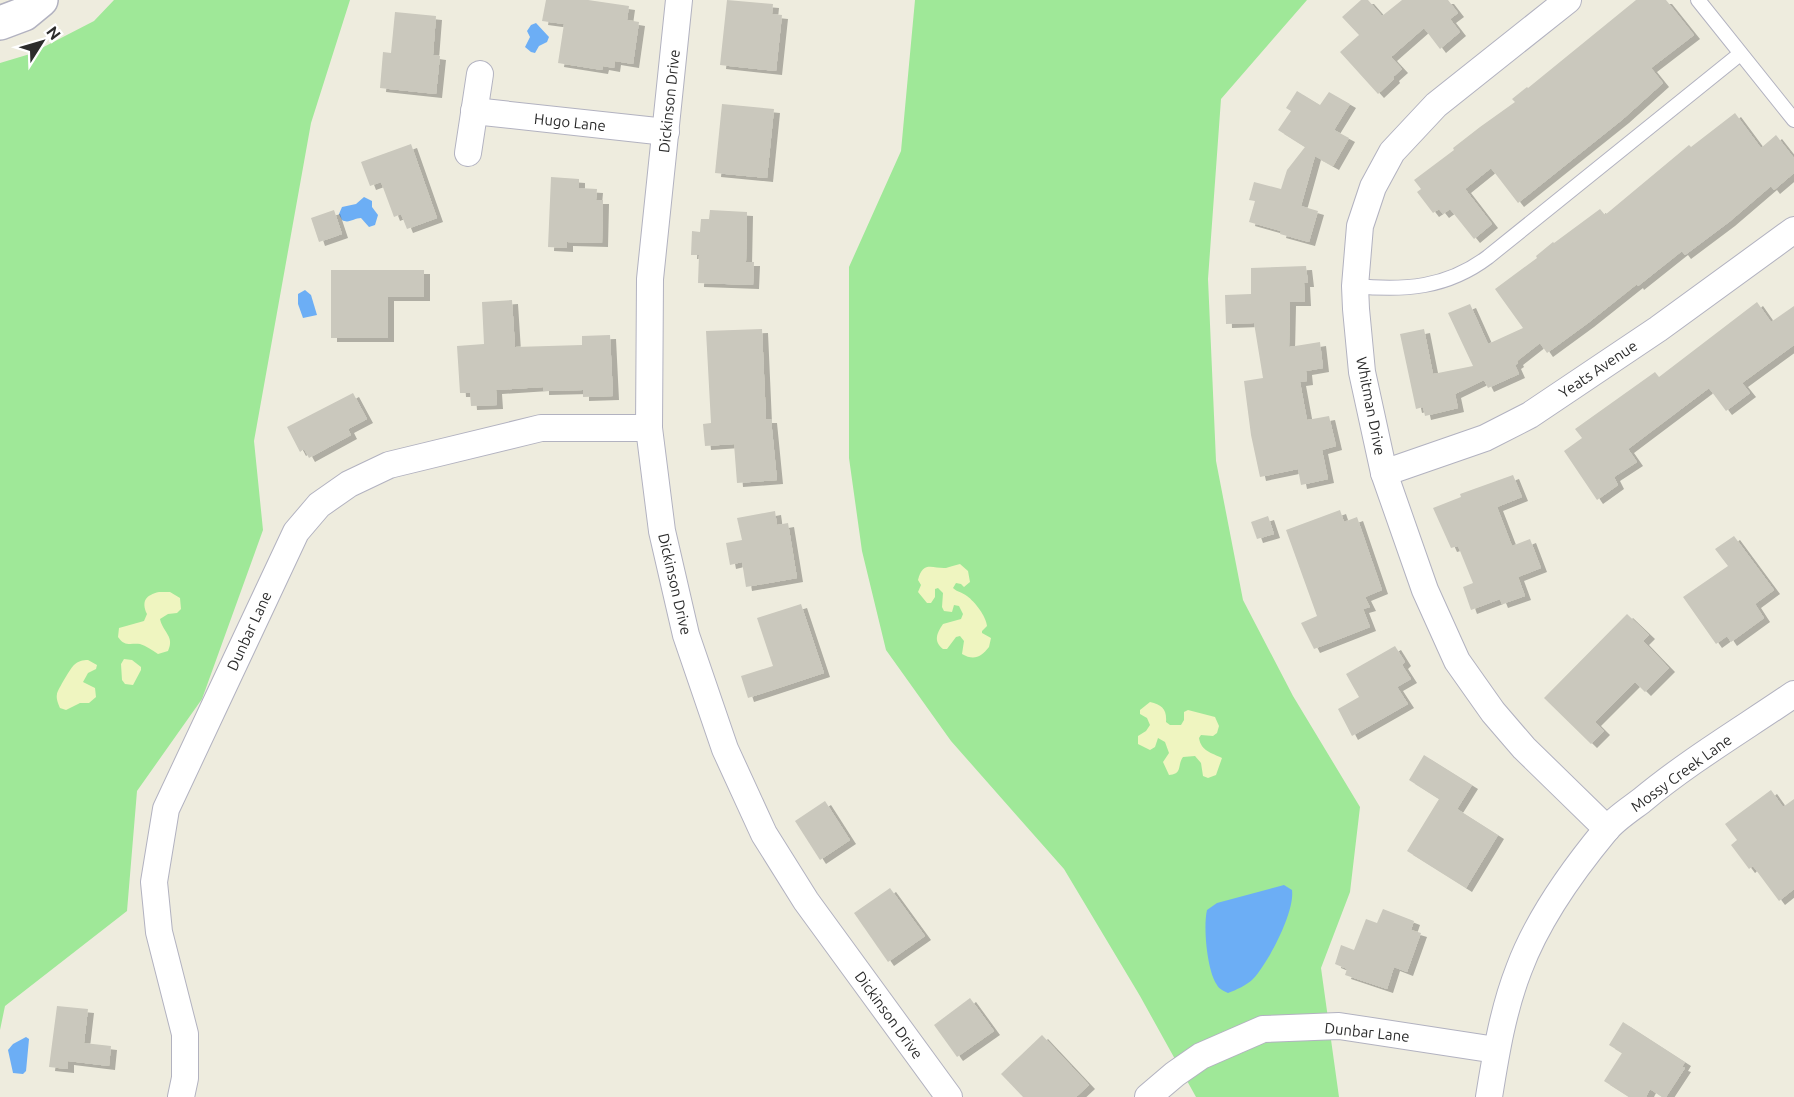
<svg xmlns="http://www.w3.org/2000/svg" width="1794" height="1097" font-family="Ubuntu,sans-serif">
	<defs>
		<filter id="shadow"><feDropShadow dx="6" dy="4" stdDeviation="0" flood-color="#0004"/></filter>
	</defs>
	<rect width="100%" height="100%" fill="#eeecde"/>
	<!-- green -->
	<g fill="#9fe898">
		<polygon points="114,0 350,0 311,123 254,441 263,530 202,699 137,791 127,911 5,1006 0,1030 0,63 30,54 94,21"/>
		<polygon points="915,0 1307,0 1221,99 1208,279 1216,461 1243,600 1293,696 1360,807 1350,892 1321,968 1339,1097 1196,1097 1140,996 1064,869 951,741 886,650 862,551 849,458 849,267 901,151"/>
	</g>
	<!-- sand -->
	<g fill="#eff5c0">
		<path d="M960 564 968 571 970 582 964 587 961 584 956 583 953 588C957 592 962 592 967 596 975 602 986 616 987 626L982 631V633L991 638 989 647C981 657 974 661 962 654L964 641 960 636 956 637 947 649H943C933 641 937 633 943 624L961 619 963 614 959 606 954 605 952 612 944 611 942 607 943 593 938 588 935 589V597L931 603H927L918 592 921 585 918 580C923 560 933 569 946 568 950 567 955 565 960 564Z"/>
		<path d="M159 592H170L180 598 181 609 177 613 168 614 160 619C163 633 175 636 168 651L158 654C152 650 146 646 140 644 130 643 125 647 118 637L119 628 144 621 147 614C141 601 146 595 159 592Z"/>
		<polygon points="124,659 132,660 141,667 141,670 133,685 125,684 122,680 121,664"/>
		<path d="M88 660 97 665 96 669 88 673 83 682 95 688 96 697 89 703H80L66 710 60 708C58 703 56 699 57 694 57 691 72 666 74 665 78 661 83 660 88 660Z"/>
		<path d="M1150 702C1162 705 1167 709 1166 722L1170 725H1181L1184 720V712L1188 710 1215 717 1219 726 1217 733 1213 736 1201 735 1199 738C1201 751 1212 753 1222 758L1216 775 1208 778 1203 776 1201 763 1195 756 1183 757C1177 765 1183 774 1169 775L1163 762 1169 753 1165 742 1158 738 1155 747 1150 750 1138 744V736L1146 731 1150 725 1147 718 1140 714V710Z"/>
	</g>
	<!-- water -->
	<g fill="#6caef5">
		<polygon points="536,23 549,37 547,42 539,46 535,53 531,52 525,47 530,37 527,31 531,25"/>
		<path d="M364 197 372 201V207L378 215 375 225 369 227 361 218C354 218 349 224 342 220L339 214 342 207 356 204Z"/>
		<polygon points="305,290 311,295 317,315 303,318 298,304 298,294"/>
		<path d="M1284 885 1292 890C1295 912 1268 963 1253 979 1247 985 1236 990 1228 993 1224 991 1219 989 1217 985 1207 971 1203 927 1207 910L1217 903Z"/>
		<polygon points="26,1037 29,1039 26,1071 23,1074 13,1073 8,1050 13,1044"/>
	</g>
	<!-- building -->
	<g fill="#cac8bd" filter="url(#shadow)">
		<polygon points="546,0 588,0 629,6 627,20 639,22 633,64 615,61 614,68 603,66 602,70 558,63 564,24 542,21"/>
		<polygon points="727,0 773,4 772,14 782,15 776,71 720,65"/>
		<polygon points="1361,0 1368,0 1382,16 1402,0 1448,0 1458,13 1450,19 1460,32 1440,49 1424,28 1391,57 1402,69 1393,77 1394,79 1378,94 1340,52 1359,35 1342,17"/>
		<polygon points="1636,0 1666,0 1694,35 1651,68 1663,83 1623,119 1518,203 1491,168 1465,189 1492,224 1474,239 1450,209 1443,214 1439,209 1433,213 1417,192 1421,189 1414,180 1454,150 1453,148 1480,127 1515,102 1512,99 1527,87 1528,88"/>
		<polygon points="395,12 436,16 433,55 440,56 436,94 380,88 383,52 391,53"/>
		<polygon points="1297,91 1320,105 1329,92 1350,104 1334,130 1349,138 1333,166 1315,156 1301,206 1318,211 1309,242 1280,234 1281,231 1249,222 1255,201 1249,200 1254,182 1281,189 1287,170 1305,147 1278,130 1291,111 1286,108"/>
		<polygon points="722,104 774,109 767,178 715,173"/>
		<polygon points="1735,113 1761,148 1776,135 1794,158 1794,173 1774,190 1771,186 1729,222 1685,255 1682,251 1638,286 1637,284 1588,323 1547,353 1540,343 1517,361 1518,363 1515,365 1519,374 1488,388 1484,380 1455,394 1458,408 1425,416 1423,407 1416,409 1400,334 1424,329 1433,374 1473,366 1448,313 1470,304 1488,344 1523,328 1495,289 1537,258 1536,256 1553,242 1554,243 1600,209 1605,215 1689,145 1691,147"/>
		<polygon points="411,144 437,218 407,229 401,214 394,217 381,182 370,186 361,162"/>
		<polygon points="551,177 579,179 579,188 597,189 596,200 603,200 602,243 567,242 567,248 548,247"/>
		<polygon points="334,210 342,234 319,242 311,218"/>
		<polygon points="710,210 747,212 746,262 754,262 753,285 698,283 699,255 691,255 692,231 700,232 701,219 709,219"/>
		<polygon points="1306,266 1308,283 1304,283 1305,302 1290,302 1289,347 1320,342 1323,368 1306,371 1307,381 1300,382 1307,420 1329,416 1336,446 1322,450 1328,479 1301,485 1298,469 1260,477 1251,435 1244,381 1263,378 1254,323 1226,324 1225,295 1251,294 1251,268"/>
		<polygon points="331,270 424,270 424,297 388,297 388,338 331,338"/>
		<polygon points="512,300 515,347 582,345 582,336 610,335 613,396 583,397 583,390 543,391 543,387 496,390 497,405 471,406 470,393 460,393 457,346 484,344 482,302"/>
		<polygon points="1757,302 1771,322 1794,306 1794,345 1742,383 1750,393 1726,411 1709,388 1628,449 1637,462 1614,477 1618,485 1597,500 1564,451 1582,438 1575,429 1655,372 1659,377"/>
		<polygon points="762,329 766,419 771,419 777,480 737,483 734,444 705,446 703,424 711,423 706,331"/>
		<polygon points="353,393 367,419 348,429 351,435 309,458 304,449 300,452 287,427"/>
		<polygon points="1513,475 1522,497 1497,507 1512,546 1530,539 1541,568 1518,577 1525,596 1502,604 1500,599 1471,610 1463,587 1473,583 1458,546 1451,548 1433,508 1461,497 1460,494"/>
		<polygon points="1340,510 1344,522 1357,517 1382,590 1365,597 1370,607 1363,609 1370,627 1314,649 1301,623 1317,616 1286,530"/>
		<polygon points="775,511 777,525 788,523 797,578 746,587 742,562 730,565 726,543 742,540 737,518"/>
		<polygon points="1268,516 1274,534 1257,539 1251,522"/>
		<polygon points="1734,536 1774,590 1755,604 1764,618 1731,642 1727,636 1716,644 1683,597 1728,566 1715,549"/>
		<polygon points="801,604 824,673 748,698 741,676 773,666 757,618"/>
		<polygon points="1627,614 1649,635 1643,641 1669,668 1645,692 1635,682 1595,722 1604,731 1591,744 1544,698"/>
		<polygon points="1395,646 1405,662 1402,665 1411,679 1397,687 1408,704 1352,736 1338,709 1359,697 1346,674"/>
		<polygon points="1424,755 1472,785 1457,809 1498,835 1466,888 1407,851 1439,799 1409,780"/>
		<polygon points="1771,790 1783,807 1794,799 1794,889 1779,901 1753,866 1749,869 1731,845 1737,840 1725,824"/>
		<polygon points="825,801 850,840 820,860 795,821"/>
		<polygon points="890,888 925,936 888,962 854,913"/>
		<polygon points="1383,909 1414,921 1411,930 1421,933 1407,972 1394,967 1387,989 1345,975 1347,969 1335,964 1341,945 1354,950 1366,919 1377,923"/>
		<polygon points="970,998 994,1031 957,1057 934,1025"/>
		<polygon points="57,1006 88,1009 84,1043 111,1046 109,1066 68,1061 68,1069 49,1067"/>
		<polygon points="1623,1022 1685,1062 1682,1067 1685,1068 1666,1097 1662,1097 1650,1089 1646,1097 1629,1097 1604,1081 1622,1053 1609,1045"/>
		<polygon points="1042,1035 1089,1085 1076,1097 1023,1097 1001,1074"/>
	</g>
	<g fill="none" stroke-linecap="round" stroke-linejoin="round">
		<!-- lane casing -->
		<g stroke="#b2b2c0" stroke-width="16">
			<g id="lane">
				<polyline points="1698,0 1794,120"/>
				<path d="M1355 286C1404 291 1447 288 1488 257L1740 54"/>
			</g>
		</g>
		<!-- street casing -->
		<g stroke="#b2b2c0" stroke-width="28">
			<g id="street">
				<polyline points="679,0 650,279 649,428 662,531 686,635 725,749 764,834 806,901 949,1097"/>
				<polyline points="1568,0 1436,105 1392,152 1373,187 1360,226 1355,286 1356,309 1362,372 1384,473 1425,590 1457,661 1493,712 1524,748 1607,829"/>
				<polyline points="474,111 666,132"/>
				<polyline points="468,153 480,74"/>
				<polyline points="1384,473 1485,438 1530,415 1658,329 1794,230"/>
				<polyline points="181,1097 185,1078 185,1034 159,932 154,882 166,809 296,532 319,505 349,484 389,465 541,428 649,428"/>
				<polyline points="1148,1097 1175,1074 1201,1056 1263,1029 1339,1026 1496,1050"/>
				<path d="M1489 1097C1496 1053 1503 1010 1519 969 1538 918 1572 871 1606 830 1615 819 1629 810 1641 801 1689 761 1743 729 1794 694"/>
			</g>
		</g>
		<!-- secondary casing -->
		<g stroke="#b2b2c0" stroke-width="36">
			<polyline id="secondary" points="0,23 24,14 41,0"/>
		</g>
		<!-- lane -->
		<use href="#lane" stroke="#fff" stroke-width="14"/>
		<!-- street -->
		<use href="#street" stroke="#fff" stroke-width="26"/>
		<!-- secondary -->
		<use href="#secondary" stroke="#fff" stroke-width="33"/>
	</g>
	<g text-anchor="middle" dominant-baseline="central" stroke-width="4.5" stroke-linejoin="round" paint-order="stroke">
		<!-- street labels -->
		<g font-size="15" fill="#2c2c2c" stroke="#fff">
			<text transform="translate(669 101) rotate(-84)">Dickinson Drive</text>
			<text transform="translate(570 122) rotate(6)">Hugo Lane</text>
			<text transform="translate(1598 369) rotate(-34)">Yeats Avenue</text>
			<text transform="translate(1371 406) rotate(79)">Whitman Drive</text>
			<text transform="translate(675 584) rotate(77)">Dickinson Drive</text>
			<text transform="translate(249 631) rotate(-65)">Dunbar Lane</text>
			<text transform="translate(1681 773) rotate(-36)">Mossy Creek Lane</text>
			<text transform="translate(889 1015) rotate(54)">Dickinson Drive</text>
			<text transform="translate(1367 1032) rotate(6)">Dunbar Lane</text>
		</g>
	</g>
	<!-- north arrow -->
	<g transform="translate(42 42) rotate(53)" stroke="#ffffff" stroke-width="4.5" paint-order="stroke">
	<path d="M0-4.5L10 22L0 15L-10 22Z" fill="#2c2c2c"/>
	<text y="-9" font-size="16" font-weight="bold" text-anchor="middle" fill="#2c2c2c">N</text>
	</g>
</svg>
